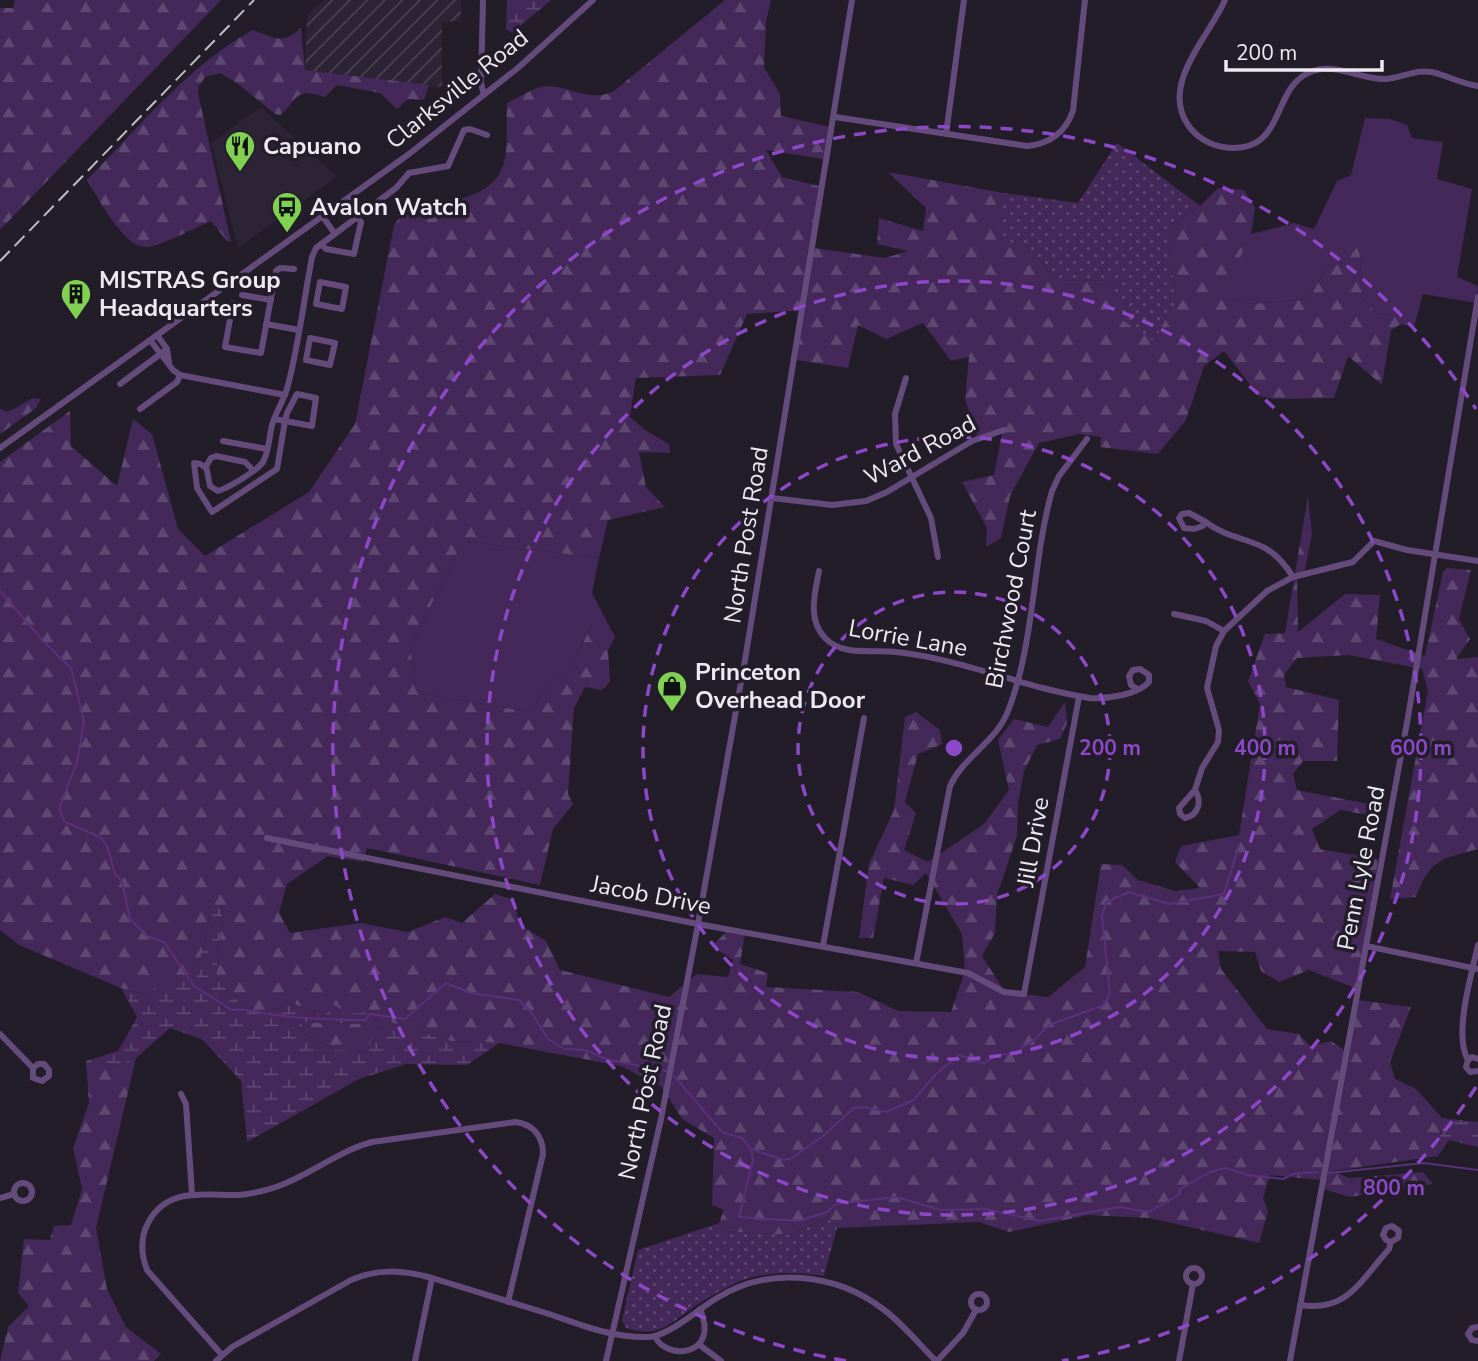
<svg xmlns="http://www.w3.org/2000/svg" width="1478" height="1361" font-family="'Nunito Sans',sans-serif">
	<defs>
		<pattern id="industrial-furrows" width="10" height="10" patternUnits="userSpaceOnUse" patternTransform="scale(1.75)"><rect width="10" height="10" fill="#2c2335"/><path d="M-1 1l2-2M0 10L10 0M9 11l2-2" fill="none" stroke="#4b4353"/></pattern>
		<pattern id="forest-firs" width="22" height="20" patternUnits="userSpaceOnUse" patternTransform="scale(1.75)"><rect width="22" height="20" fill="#432859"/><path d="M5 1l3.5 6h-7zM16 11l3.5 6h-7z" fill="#5e4771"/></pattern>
		<pattern id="wetland-marsh" width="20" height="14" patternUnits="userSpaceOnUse" patternTransform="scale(1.75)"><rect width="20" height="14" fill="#432859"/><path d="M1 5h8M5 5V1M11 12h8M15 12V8" fill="none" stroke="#5e4771"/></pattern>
		<pattern id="park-dots" width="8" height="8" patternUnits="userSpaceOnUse" patternTransform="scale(1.75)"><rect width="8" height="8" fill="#432859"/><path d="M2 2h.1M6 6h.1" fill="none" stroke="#5e4771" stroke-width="1.8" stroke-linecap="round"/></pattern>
	</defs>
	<rect width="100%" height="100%" fill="#231d29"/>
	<!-- built -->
	<polygon fill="#2c2335" points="261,107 337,177 238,248 211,143"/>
	<!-- industrial -->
	<polygon fill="url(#industrial-furrows)" points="324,0 461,0 461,21 442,22 442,87 305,70 307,15"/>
	<!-- green -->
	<g fill="#432859">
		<polygon points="1365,118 1390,119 1407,125 1412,138 1443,142 1437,179 1472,189 1457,277 1478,286 1477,303 1423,294 1414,327 1401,324 1401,317 1376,313 1363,299 1359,246 1345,262 1327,267 1309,299 1250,304 1221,298 1251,234 1294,223 1314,229 1337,181 1351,175"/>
		<polygon points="463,541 599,558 592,593 615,637 608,650 598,646 591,625 569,671 551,680 531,712 417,693 410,648"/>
	</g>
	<!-- forest -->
	<g fill="url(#forest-firs)">
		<polygon points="15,0 221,0 0,230 0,8 13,8"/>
		<path d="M725 0H771L766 22 764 67 780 94 781 116 834 128 829 160 766 150 782 177 823 187 814 248 885 258 908 251 877 244 879 218 923 231 926 208 888 172 1004 193 998 238 1031 249 1056 280 1113 281 1123 320 1175 302 1168 226 1200 206 1218 188 1244 190 1255 208 1251 234 1222 298 1250 304 1309 299 1327 267 1345 262 1359 245 1363 299 1376 313 1401 317V324L1391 330 1382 385 1348 356 1334 398 1275 399 1259 396 1224 351 1204 366 1186 420 1158 454 1100 447 1101 437 1079 434 1039 443 1010 496 1001 538 986 547 987 528 962 482 994 475 1002 433 978 438 965 399 969 357 951 361 923 323 886 339 858 325 848 368 796 360 803 310 747 314 720 375 636 378 630 417 645 430 669 444 670 453 639 452 646 487 665 507 608 520 599 558 463 541 410 648 417 693 531 712 551 680 569 671 592 624 598 646 608 650 610 682 601 690 585 687 574 708 568 794 573 804 553 829 540 885 367 848 363 862 328 856 287 884 279 913 290 933 360 923 408 932 445 917 462 923 495 894 513 900 520 925 546 941 560 970 669 997 697 974 728 977 733 960 712 946 726 932 745 933 740 964 768 973 766 987 858 992 898 1011 951 1012 965 971 962 934 926 873 913 885 884 878 873 938H859L869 864 894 810 905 717 916 712 940 730 942 744 918 754 905 802 916 813 904 850 928 862 984 824 1009 790 998 740 1014 719 1048 727 1065 702 1067 723 1060 739 1037 745 1024 771 1018 804 1017 836 997 895 995 933 982 956 1005 992 1048 997 1085 967 1101 864 1122 865 1138 880 1175 891 1200 888 1175 862 1181 846 1239 835 1260 704 1248 681 1265 634 1285 633 1308 496 1312 534 1304 574 1297 577 1298 632 1345 594 1380 595 1376 639 1425 656 1443 572 1447 568 1471 570 1459 619 1470 639 1456 659 1478 657V849C1441 859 1430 859 1416 897L1390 899 1428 691 1422 669 1349 655 1297 658 1284 675 1286 687 1339 700 1337 761H1303L1293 774 1297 790 1369 804 1368 815 1340 810 1312 829 1320 849 1378 859 1360 990 1309 970 1279 982 1261 971 1255 952 1218 951 1221 969 1267 1029 1299 1034 1310 1046 1331 1041 1347 1052 1358 1000 1411 1007 1390 1062 1395 1079 1416 1089 1442 1118 1438 1156 1333 1171 1349 1178 1423 1172 1433 1184 1350 1197 1320 1188V1180L1270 1175 1263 1198 1268 1212 1259 1243 1150 1218 1088 1215 1009 1232 979 1222 837 1228 826 1218 790 1235 723 1231 719 1223 724 1210 712 1205 714 1138 682 1119 662 1087 621 1066 499 1043 451 1041 380 1019 385 1028 377 1029 366 1052 336 1050 303 1033 302 1022 361 1024 349 1014 326 1016 294 1004 262 1012 243 1007 216 977 223 907 210 917 196 979H164L148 995 121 988 19 945 0 930V462L70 411 71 446 117 486 133 419 152 434 178 529 205 556 309 492 355 424 394 225 405 209C440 202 498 202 505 158 508 141 506 121 507 103 518 98 536 86 548 86 572 87 591 103 614 91Z"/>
		<path d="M301 28 305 70 429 85 424 100 408 99 397 109 380 93 337 85 325 97C320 96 312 93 307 93 293 94 290 109 280 115L275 114 237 83 220 73 205 77 199 86 198 93 231 242 227 241 211 221C197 227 162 245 149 247 124 250 99 199 87 180 137 129 190 64 253 30 275 38 282 45 301 28Z"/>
		<polygon points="33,398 41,399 36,408 0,434 0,409 8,412"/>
		<polygon points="96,1058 113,1066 136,1058 96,1228 107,1289 126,1327 161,1354 154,1361 0,1361 8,1327 29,1306 18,1293 24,1239 50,1240 54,1226 71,1225 82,1189 73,1148 89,1103 86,1061"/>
	</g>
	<!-- wetland -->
	<g fill="url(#wetland-marsh)">
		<polygon points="507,0 551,0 512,33 506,29"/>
		<polygon points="223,905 216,977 243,1007 263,1012 294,1004 325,1016 333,1004 349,1014 377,1011 361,1024 302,1022 303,1033 336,1050 366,1052 377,1029 385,1028 378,1018 451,1041 499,1043 467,1065 406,1064 359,1079 247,1142 241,1081 203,1040 170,1028 136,1058 113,1066 96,1058 118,1051 137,1017 121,988 148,995 164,979 196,979 210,917"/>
		<polygon points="1442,1118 1478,1122 1478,1147 1449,1140 1438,1156"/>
	</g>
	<!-- park -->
	<g fill="url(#park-dots)">
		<polygon points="1117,143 1200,206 1168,226 1175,302 1154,341 1122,320 1113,281 1056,280 1031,249 997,238 1004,193 1078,203"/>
		<path d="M827 1218 837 1228 824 1276C798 1272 769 1271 743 1280 726 1287 710 1296 695 1306 682 1315 668 1328 653 1331 644 1333 634 1330 626 1328L622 1320 638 1250 719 1223 724 1231 790 1235Z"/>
	</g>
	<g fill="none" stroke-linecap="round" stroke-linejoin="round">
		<!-- stream -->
		<g stroke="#59317a" stroke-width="2">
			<path d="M0 591 43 641 71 668 84 721 77 762 59 809 65 822 100 837 107 846 115 874 122 881 130 919 147 936 164 942 194 986 232 1010C246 1007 262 1014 276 1015 306 1019 335 1020 365 1020L370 1014 405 1019 446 983 471 993 519 1000 531 1012 548 1039 565 1049 585 1050 609 1060 666 1071"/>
			<polyline points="674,1076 722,1132 742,1138 751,1149 783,1160 792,1158 823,1136 854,1108 864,1107 886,1112 914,1100 935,1075 959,1055 984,1063 997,1055 1020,1053 1022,1047 1033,1041 1049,1025 1104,1005 1110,993 1102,917 1106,902 1129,892 1169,904 1224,894 1239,845"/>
			<polyline points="751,1150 753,1160 739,1217 799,1221 827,1212 836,1204 896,1197 941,1210 986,1209 1040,1221 1119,1207 1149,1212 1180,1194 1180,1189 1210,1172 1225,1168 1248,1175 1283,1179 1293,1174 1318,1172"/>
			<polyline points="1329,1173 1424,1163 1478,1170"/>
		</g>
		<!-- minor -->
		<g stroke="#654b7c" stroke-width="6">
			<polyline points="483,0 481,83 484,95"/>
			<path d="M1225 0C1209 37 1160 84 1188 125 1196 137 1210 145 1223 147 1288 157 1269 85 1313 71 1337 63 1361 80 1386 79 1402 78 1415 69 1432 72 1448 76 1462 84 1478 86"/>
			<path d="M835 117 1027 146C1050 144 1065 133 1073 111L1085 0"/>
			<polyline points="946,134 964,0"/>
			<polyline points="323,217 335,234"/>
			<polyline points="321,244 326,249 354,254 361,222 357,217"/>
			<polygon points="320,282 346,287 342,309 316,304"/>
			<polyline points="242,295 271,300"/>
			<polyline points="233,303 225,347 261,353 276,271 280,268 294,269"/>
			<polyline points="266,324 299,330"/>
			<polyline points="157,335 167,349 169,362"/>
			<polygon points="310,338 335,343 330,365 306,360"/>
			<polyline points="150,340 173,370 180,375 285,395"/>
			<polyline points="906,378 895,414 896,444 931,518 938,557"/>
			<polyline points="120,384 167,349"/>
			<polygon points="297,394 316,398 312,426 285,421 287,413"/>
			<polyline points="140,409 177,382 180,375"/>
			<polyline points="223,441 267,449"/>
			<polyline points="0,448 409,154 519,67 593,0"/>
			<polyline points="206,468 200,464 194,463 197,488 212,512 277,469 285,421 274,419"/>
			<path d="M253 470 245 462 216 456 211 458 206 466 210 486 218 491C228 488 257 471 263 462 269 452 269 437 272 425 276 411 285 399 288 385 299 343 304 299 312 257L316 248 396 188 409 173 448 166 464 130 470 129 487 135"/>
			<polyline points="772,498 832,505 866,501 887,492 972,441 1004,430"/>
			<polygon points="1189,513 1204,521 1203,526 1194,529 1184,528 1179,518 1182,514"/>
			<path d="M1204 521C1241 548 1265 532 1293 577"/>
			<path d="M819 571C815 593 807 619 825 638 843 657 873 649 896 652 963 659 1024 688 1090 698 1106 699 1138 695 1149 682V675L1140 669 1133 670 1129 676 1131 685 1137 689"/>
			<polyline points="1174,614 1206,621 1224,631"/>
			<path d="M1195 790 1179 808 1180 814 1185 818C1199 815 1202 801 1195 790L1202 768 1218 742 1219 730 1207 688 1216 646 1224 631 1267 591 1293 577 1353 562 1374 541 1407 550 1478 561"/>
			<polyline points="267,838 698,924 968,973 1004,992 1024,994 1079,697"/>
			<path d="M1478 945C1472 973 1453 1035 1468 1060L1466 1067 1470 1072 1478 1071"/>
			<polyline points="823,946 864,718"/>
			<polyline points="1366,946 1478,969"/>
			<path d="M916 963 950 786C964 756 996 742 1008 711 1035 642 1032 562 1052 491L1059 476 1087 439"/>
			<polyline points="0,1034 33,1068 33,1078 42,1081 49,1076 49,1070 44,1064 38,1064 33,1068"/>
			<polyline points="1468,1060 1472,1057 1478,1059"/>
			<polyline points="181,1094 186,1104 192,1194"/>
			<circle cx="23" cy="1192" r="9"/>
			<polyline points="0,1198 14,1194"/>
			<circle cx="1194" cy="1276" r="8"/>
			<circle cx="979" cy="1302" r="8"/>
			<path d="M1300 1305C1348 1312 1360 1281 1389 1249L1391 1242 1398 1238 1399 1231 1392 1226 1386 1228 1383 1235 1386 1240 1391 1242"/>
			<polyline points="1478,1327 1472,1328 1468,1334 1472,1340 1478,1341"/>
			<path d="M655 1336C665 1361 721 1357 700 1309"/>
			<polyline points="701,1346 721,1361"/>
			<path d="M222 1355 147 1270C141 1254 140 1238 148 1223 167 1186 205 1196 239 1195 251 1194 264 1191 276 1187 309 1176 338 1151 372 1142L515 1122C533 1124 543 1136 543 1154L508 1302"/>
			<path d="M216 1361 232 1347 351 1280C379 1268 403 1270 432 1278 471 1290 510 1302 549 1314 582 1325 612 1338 648 1337 668 1337 698 1309 717 1298 768 1266 836 1273 883 1309 902 1323 919 1344 936 1361"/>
			<polyline points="415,1361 432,1278"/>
			<polyline points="606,1361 661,1119 698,924 746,654 852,0"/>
			<polyline points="937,1361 963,1333 976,1310"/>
			<polyline points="1179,1361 1193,1284"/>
			<polyline points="1290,1361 1408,717 1478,297"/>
		</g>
		<!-- rail -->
		<polyline stroke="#c0bcc5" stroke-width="2" stroke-dasharray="14 7" stroke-linecap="butt" points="0,261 254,0"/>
	</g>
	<!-- distance rings -->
	<g fill="none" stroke="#8c48c7" stroke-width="3.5" stroke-dasharray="12 9">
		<circle cx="954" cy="748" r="156"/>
		<circle cx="954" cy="748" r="311"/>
		<circle cx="954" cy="748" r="467"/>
		<path d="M1476 1087A622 622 0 0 1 1062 1361M846 1361A622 622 0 1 1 1476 409"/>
	</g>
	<!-- icons -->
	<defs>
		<g id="restaurant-pin" transform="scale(1.575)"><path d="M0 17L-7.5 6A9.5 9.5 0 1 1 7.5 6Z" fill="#80d051" stroke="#231d29"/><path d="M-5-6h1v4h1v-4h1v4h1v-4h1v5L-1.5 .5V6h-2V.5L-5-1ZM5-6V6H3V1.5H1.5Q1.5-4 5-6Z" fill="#111"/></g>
		<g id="bus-pin" transform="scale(1.575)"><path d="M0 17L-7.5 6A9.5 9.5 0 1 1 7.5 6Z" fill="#80d051" stroke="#231d29"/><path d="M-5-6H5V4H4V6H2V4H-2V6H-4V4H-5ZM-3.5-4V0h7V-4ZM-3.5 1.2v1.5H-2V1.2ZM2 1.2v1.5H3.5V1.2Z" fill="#111"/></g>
		<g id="building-pin" transform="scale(1.575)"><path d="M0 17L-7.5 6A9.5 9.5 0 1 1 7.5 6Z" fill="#80d051" stroke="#231d29"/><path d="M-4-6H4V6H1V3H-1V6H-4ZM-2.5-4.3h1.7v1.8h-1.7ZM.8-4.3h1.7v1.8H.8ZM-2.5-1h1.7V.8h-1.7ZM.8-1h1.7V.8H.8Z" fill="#111"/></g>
		<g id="shop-pin" transform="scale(1.575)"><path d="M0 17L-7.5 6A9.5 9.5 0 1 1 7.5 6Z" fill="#80d051" stroke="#231d29"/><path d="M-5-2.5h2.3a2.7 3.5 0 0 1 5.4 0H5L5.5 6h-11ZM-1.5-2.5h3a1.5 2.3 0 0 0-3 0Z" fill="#111"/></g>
	</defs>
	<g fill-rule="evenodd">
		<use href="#restaurant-pin" x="240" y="146"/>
		<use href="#bus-pin" x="287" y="207"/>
		<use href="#building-pin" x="76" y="294"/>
		<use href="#shop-pin" x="672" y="686"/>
	</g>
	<g text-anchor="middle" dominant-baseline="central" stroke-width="7" stroke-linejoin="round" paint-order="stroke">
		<!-- street labels -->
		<g font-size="24" fill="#ede9f2" stroke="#231d29">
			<text transform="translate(457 89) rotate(-39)">Clarksville Road</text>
			<text transform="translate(920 450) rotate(-28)">Ward Road</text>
			<text transform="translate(746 535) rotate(-81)">North Post Road</text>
			<text transform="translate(1011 599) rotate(-79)">Birchwood Court</text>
			<text transform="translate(908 638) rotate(10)">Lorrie Lane</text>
			<text transform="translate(1033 842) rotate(-80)">Jill Drive</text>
			<text transform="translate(1361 868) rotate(-79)">Penn Lyle Road</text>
			<text transform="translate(651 895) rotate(11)">Jacob Drive</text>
			<text transform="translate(645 1092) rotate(-78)">North Post Road</text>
		</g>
		<!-- poi labels -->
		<g font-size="24" font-weight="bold" fill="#ede9f2" stroke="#231d29" text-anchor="start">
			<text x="263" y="146">Capuano</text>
			<text x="310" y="207">Avalon Watch</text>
			<text x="99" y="280">MISTRAS Group<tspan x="99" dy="28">Headquarters</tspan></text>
			<text x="695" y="672">Princeton<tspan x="695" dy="28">Overhead Door</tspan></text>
		</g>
	</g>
	<circle cx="954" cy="748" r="10" fill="#8c48c7" stroke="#231d29" stroke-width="3.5"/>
	<g font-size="21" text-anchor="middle" font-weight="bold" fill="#8c48c7" stroke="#231d29" stroke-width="7" stroke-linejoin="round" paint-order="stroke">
		<text x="1110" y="755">200 m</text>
		<text x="1265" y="755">400 m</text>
		<text x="1421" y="755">600 m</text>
		<text x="1394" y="1195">800 m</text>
	</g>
	<!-- scale -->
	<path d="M1226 60v10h156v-10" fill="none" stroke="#ede9f2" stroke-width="3.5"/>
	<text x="1236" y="60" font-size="21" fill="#ede9f2" stroke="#231d29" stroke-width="5" paint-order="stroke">200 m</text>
</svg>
